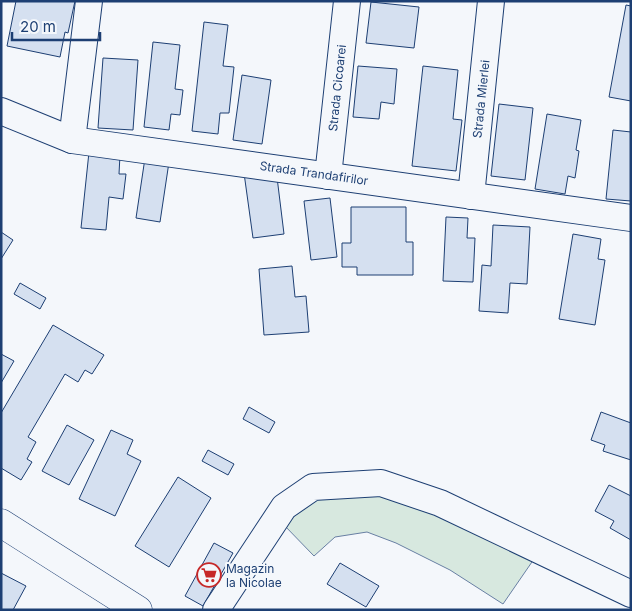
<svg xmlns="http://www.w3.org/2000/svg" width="632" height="611" font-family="Inter,sans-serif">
	<rect width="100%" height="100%" fill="#f4f7fb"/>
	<!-- park -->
	<polygon fill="#d7e8df" stroke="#687fa3" points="370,493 410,502 534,559 503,604 450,570 396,543 367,532 335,537 314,556 283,524 324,495"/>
	<!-- building -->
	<g fill="#d5e0f0" stroke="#1d3f73">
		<polygon points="16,1 75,1 68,33 65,32 60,57 7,46"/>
		<polygon points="371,2 419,7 414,48 366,43"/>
		<polygon points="626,5 631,6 631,101 609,97"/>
		<polygon points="204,22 228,25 223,66 234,67 229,113 220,113 218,134 192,131"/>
		<polygon points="153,42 180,45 175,89 183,90 180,115 171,114 169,130 144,127"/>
		<polygon points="103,58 138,60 133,130 98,128"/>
		<polygon points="358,66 397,69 394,104 381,102 379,119 353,117"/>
		<polygon points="423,66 458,70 453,119 462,120 456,171 412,166"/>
		<polygon points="242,75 271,80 262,144 233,140"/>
		<polygon points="499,104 533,108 525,180 491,176"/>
		<polygon points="547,114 581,120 576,150 579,151 575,178 568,176 565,194 535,189"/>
		<polygon points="613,130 631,132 631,201 606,199"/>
		<polygon points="89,152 120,155 119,174 126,174 123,199 109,197 106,230 81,228"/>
		<polygon points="145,158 169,162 160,222 136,218"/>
		<polygon points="276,169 284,234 253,238 244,173"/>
		<polygon points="330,198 337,257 311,260 304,201"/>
		<polygon points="351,207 406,207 406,242 413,242 413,275 357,275 357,267 342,267 342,243 351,243"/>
		<polygon points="446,217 468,218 467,238 475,238 473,282 443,281"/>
		<polygon points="493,225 530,227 527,284 510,283 508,313 479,311 482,265 491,266"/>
		<polygon points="1,232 13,240 1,259"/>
		<polygon points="573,234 601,239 598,259 605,260 595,325 559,319"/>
		<polygon points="292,266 295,297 306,296 309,332 264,335 259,269"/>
		<polygon points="20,283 46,298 40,309 14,294"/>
		<polygon points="53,325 104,355 92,374 85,370 78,382 65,374 28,437 36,442 27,459 32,462 21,480 1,468 1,413"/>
		<polygon points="1,354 14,361 1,383"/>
		<polygon points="249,407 275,422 269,433 243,419"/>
		<polygon points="601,412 631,423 631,460 603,451 605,445 591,440"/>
		<polygon points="67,425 94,440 69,485 42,471"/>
		<polygon points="111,430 133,440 127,454 141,461 115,516 79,499"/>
		<polygon points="208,450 234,464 228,475 202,461"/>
		<polygon points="178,477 211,498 169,567 135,546"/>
		<polygon points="609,485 631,496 631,540 610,528 614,521 595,511"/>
		<polygon points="214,543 233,553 203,606 185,596"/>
		<polygon points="340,563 379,586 366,607 327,584"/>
		<polygon points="1,573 26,586 13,610 1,610"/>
	</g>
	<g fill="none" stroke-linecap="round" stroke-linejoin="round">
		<!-- minor casing -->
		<g stroke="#1d3f73" stroke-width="28">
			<g id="minor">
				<polyline points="1,111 72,140 631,218"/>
				<polyline points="72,140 89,1"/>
				<polyline points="328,176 347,1"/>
				<polyline points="471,196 491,1"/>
				<polyline points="216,610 284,507 313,487 381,483 440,503 631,594"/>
			</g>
		</g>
		<!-- primary casing -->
		<g stroke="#1d3f73" stroke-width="29">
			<polyline id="primary" points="1,523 138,610"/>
		</g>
		<!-- minor -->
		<use href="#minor" stroke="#f4f7fb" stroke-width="26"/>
		<!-- primary -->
		<use href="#primary" stroke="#f4f7fb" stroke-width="28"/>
	</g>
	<!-- icons -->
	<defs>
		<g id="supermarket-ring" transform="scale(1.25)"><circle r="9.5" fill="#f4f7fb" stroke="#c62828" stroke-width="1.5"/><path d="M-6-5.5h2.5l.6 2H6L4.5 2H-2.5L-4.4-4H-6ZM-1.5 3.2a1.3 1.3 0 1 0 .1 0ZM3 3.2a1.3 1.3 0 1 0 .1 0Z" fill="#c62828"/></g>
	</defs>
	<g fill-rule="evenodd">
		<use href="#supermarket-ring" x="209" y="575"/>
	</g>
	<g text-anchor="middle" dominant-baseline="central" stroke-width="4" stroke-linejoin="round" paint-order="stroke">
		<!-- street labels -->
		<g font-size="12" fill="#1d3f73" stroke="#f4f7fb">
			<text transform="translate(337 88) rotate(-84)">Strada Cicoarei</text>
			<text transform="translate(481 99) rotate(-84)">Strada Mierlei</text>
			<text transform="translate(314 173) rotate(8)">Strada Trandafirilor</text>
		</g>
		<!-- poi labels -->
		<g font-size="12" fill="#1d3f73" stroke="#f4f7fb" text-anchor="start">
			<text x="226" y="568">Magazin<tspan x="226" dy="14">la Nicolae</tspan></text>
		</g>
	</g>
	<!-- border -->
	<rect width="632" height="611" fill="none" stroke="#1d3f73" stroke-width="5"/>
	<!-- scale -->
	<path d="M12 32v8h88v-8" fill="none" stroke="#1d3f73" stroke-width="2.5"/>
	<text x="20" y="32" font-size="15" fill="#1d3f73" stroke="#f4f7fb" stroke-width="4" paint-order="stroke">20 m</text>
</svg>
